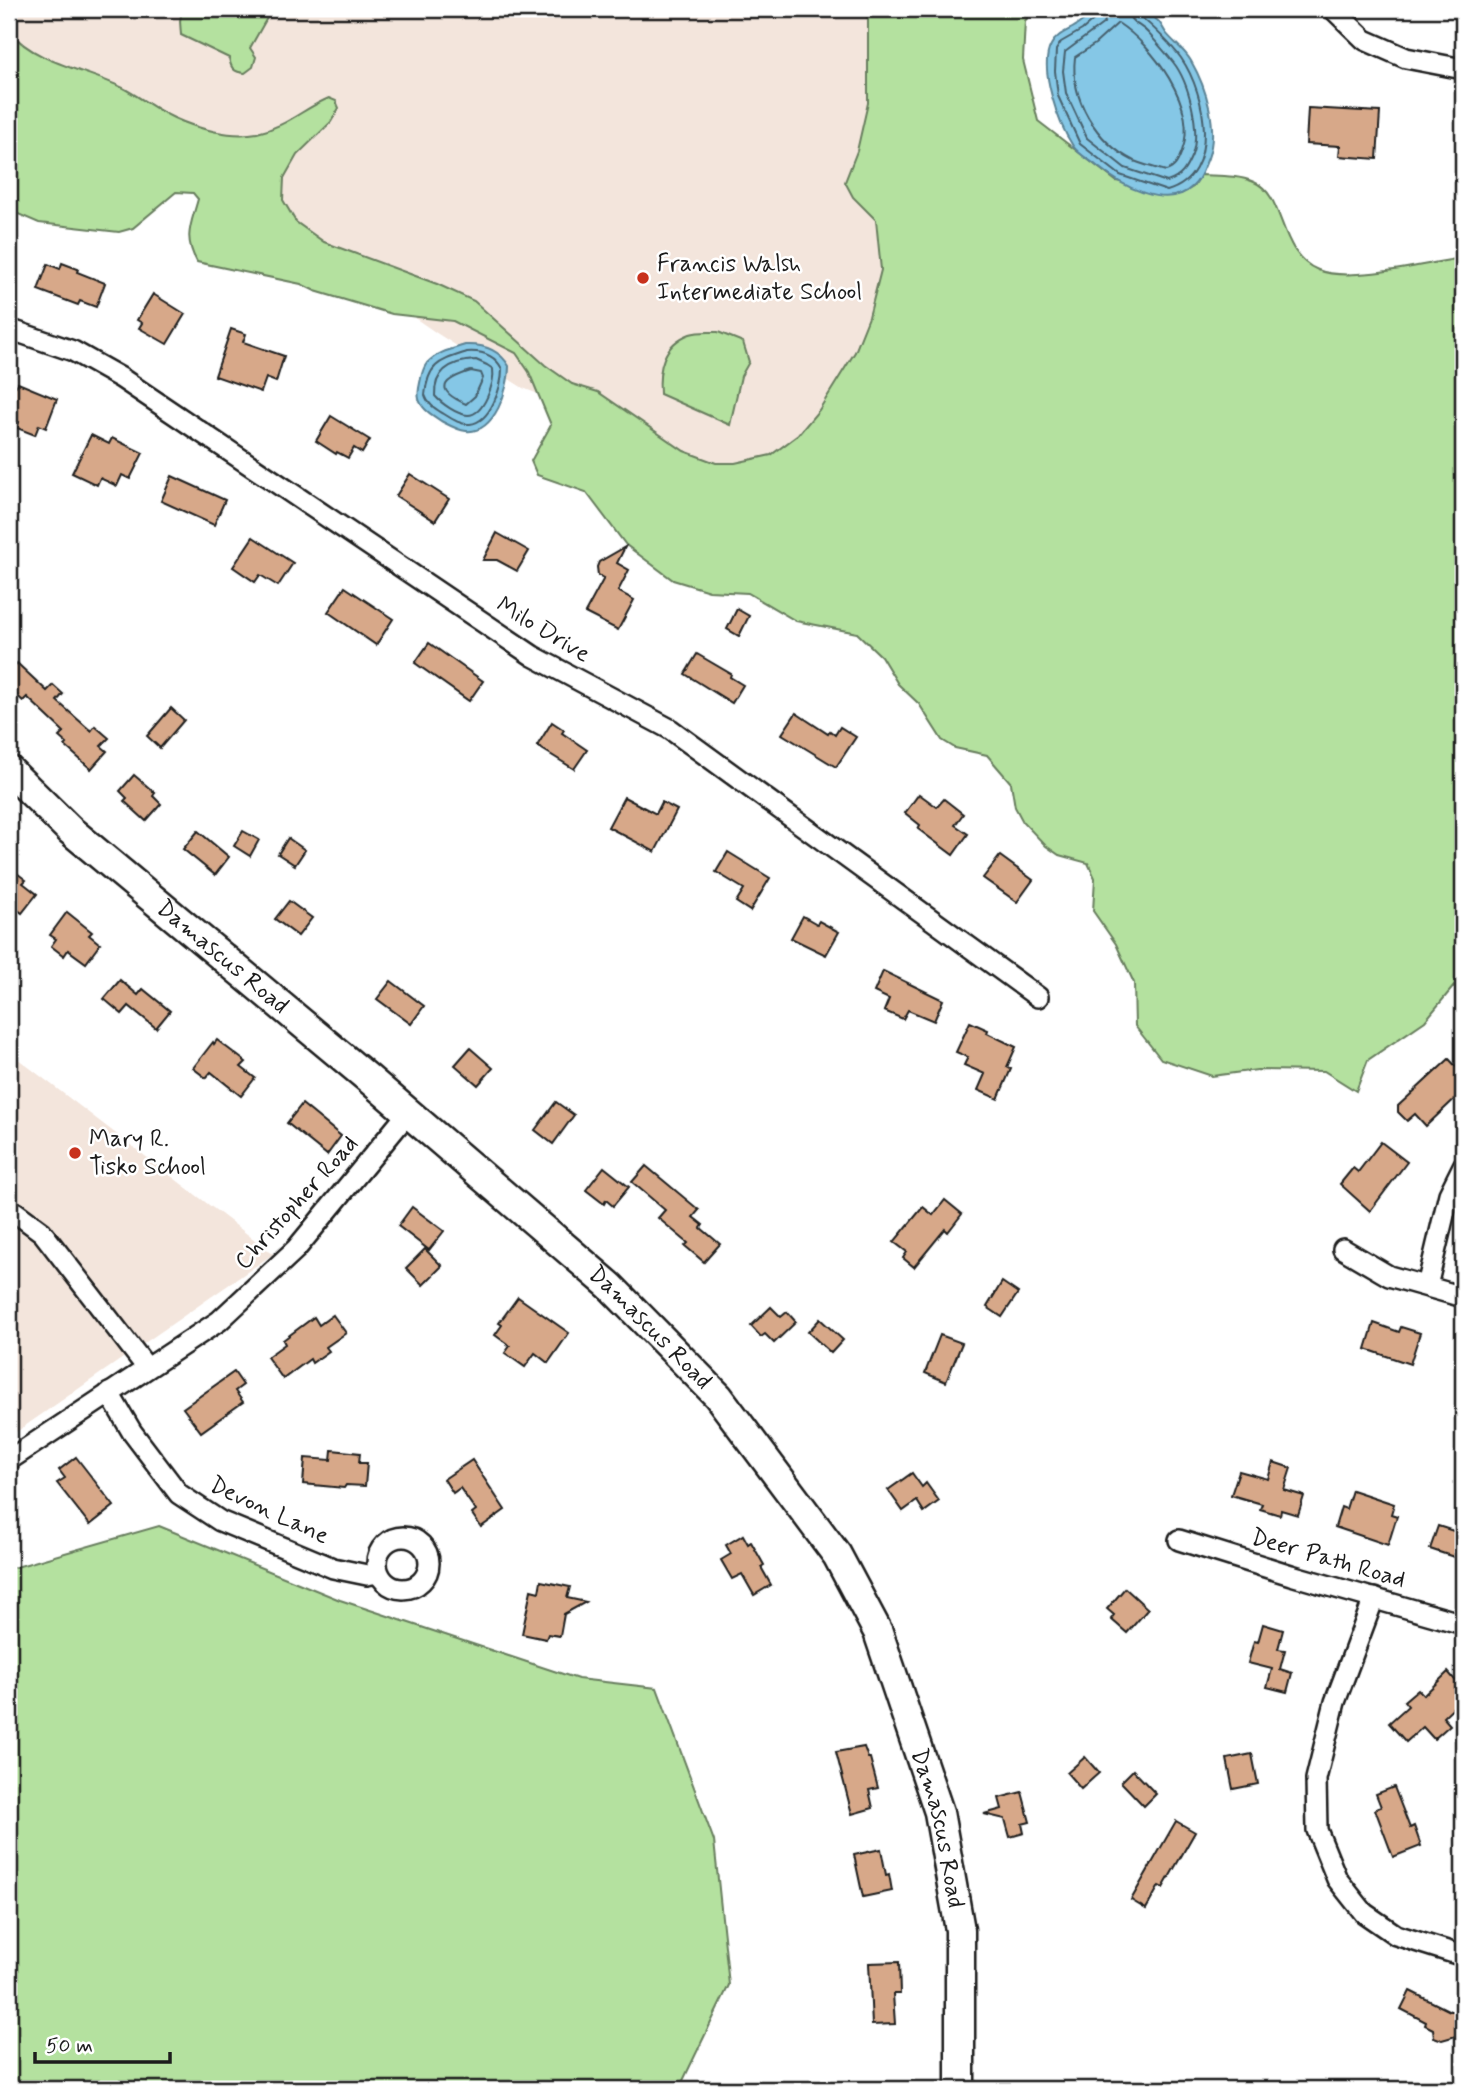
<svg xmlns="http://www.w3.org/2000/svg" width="1472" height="2098" font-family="Mynerve,sans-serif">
	<rect width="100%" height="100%" fill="#fff"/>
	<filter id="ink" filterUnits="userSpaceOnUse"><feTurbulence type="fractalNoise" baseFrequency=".0143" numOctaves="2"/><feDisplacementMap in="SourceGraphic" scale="14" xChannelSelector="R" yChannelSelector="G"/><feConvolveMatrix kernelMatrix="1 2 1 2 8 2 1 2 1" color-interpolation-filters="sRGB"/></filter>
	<g filter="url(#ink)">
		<!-- built -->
		<g fill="#f3e5dc">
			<polygon points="9,9 1024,9 846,516 523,388 438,334 9,39"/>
			<polygon points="9,1052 273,1254 9,1437"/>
		</g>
		<!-- green -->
		<g fill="#b4e19f" stroke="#687e5e" stroke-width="2">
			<path d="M182 9H272L250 48 256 57 253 67 245 73C234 72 231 69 229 58L181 35 180 21Z"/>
			<path d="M860 9H1034L1025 21 1023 60 1038 121 1116 181 1181 194 1193 187 1201 175C1218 176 1238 175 1254 182 1286 195 1277 253 1318 270 1349 283 1422 264 1456 259L1463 262V984L1454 986 1425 1021 1368 1060 1356 1091 1324 1071 1257 1070 1212 1076 1161 1059 1135 1026 1134 983 1116 944 1093 911 1095 878 1088 863 1059 855 1046 846 1023 822 1015 807 1011 783 987 755 955 748 942 740 919 704 898 684 881 656 857 633 796 621 748 593 709 591 673 580 626 545 586 492 537 475 531 461 551 425 529 372 516 353 453 321 392 314 315 291 301 284 197 262C183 237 191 225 198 199L193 193 176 192 133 228 119 232 39 223 18 214 9 207V31C37 64 85 69 123 88 140 97 156 110 174 118 198 129 231 138 257 133 286 127 304 108 329 98L336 101 339 108 331 122 297 155 284 178 283 200 296 222 324 242 437 284 474 301 545 365 572 384 598 392 684 451 716 463H735L771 455 798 435 819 410 855 352 869 317 881 270 876 220 853 197 845 182 857 151 868 103V19Z"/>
			<path d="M718 332 743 342 749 362 741 376 730 425 660 394C658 368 663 344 690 334 698 331 709 332 718 332Z"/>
			<polygon points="159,1526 340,1600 578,1679 657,1688 714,1841 729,1985 679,2089 9,2089 9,1569"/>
		</g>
		<!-- water -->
		<g fill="#85c7e6" stroke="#5b8395" stroke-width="2">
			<path d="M1096 9C1116 9 1141 4 1157 20 1161 23 1163 29 1166 33 1174 43 1184 49 1191 61 1206 87 1219 128 1208 158 1204 167 1201 179 1193 186 1167 212 1120 185 1097 166 1090 160 1078 154 1073 146 1059 125 1038 68 1051 45 1057 33 1070 31 1080 23 1086 19 1091 13 1096 9Z"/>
			<path d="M465 345C484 344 499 349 509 366 509 388 495 434 466 431 457 430 449 425 441 421 433 415 422 410 419 399 417 392 420 384 421 378 422 373 424 367 427 363 437 352 452 349 465 345Z"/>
		</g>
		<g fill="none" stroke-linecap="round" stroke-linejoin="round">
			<!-- shore -->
			<g stroke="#46606d" stroke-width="2">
				<path d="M1100 9 1097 17 1082 30 1061 42 1056 50 1055 71 1058 96 1080 144 1120 175 1167 191C1222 175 1206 94 1181 58 1173 47 1151 24 1139 16L1137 9"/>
				<path d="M1109 9 1104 23 1065 52 1063 71 1066 93 1087 138 1125 168 1167 182C1182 177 1186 169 1192 155 1201 130 1189 82 1173 62 1165 52 1156 42 1148 33 1139 23 1129 24 1128 9"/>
				<path d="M1118 23C1152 45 1199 106 1182 151 1178 161 1176 168 1166 171 1155 168 1144 165 1134 161 1096 142 1070 99 1075 57L1095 44Z"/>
				<path d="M467 352C482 351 495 355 502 369 502 386 491 422 470 424 461 425 452 419 444 414 436 409 428 405 425 395 428 363 440 361 467 352Z"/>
				<path d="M476 360 487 365 493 369C495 382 484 415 468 415 457 415 441 403 435 396 434 370 452 361 476 360Z"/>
				<path d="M471 371 481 373 483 378 475 396 466 404C434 390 442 380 471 371Z"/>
			</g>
		</g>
		<!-- building -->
		<g fill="#d7a889" stroke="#1c1c1c" stroke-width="2">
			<polygon points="1308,108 1380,112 1377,159 1339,156 1340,146 1306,144"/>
			<polygon points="62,263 78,269 77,272 105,283 96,307 80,301 78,305 38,290 48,264 60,269"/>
			<polygon points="153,294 185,314 167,344 139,328 142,323 137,320"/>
			<polygon points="231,329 246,334 243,342 284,356 276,382 266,378 261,392 215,376"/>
			<polygon points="9,383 16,386 18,383 57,399 46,428 39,425 35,435 17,428 19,422 9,418"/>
			<polygon points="331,416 370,440 362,453 354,448 348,458 337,452 336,454 316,441"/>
			<polygon points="91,435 109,444 112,438 143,453 130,479 122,475 117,486 100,478 97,485 72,473"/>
			<polygon points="410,474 449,499 435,521 396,496"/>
			<polygon points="172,476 225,500 214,525 161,501"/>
			<polygon points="497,533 529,551 517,571 497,560 483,560"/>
			<polygon points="253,537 293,563 278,586 260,575 255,582 233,567"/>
			<polygon points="625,547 617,563 629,570 618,591 634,600 618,630 585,613 604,578 598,575 597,567 599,562"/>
			<polygon points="345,587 393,619 376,645 328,612"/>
			<polygon points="737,609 749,616 739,636 727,629"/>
			<polygon points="429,643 483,681 469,701 415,663"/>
			<polygon points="697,654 731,674 730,677 743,685 732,703 685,674"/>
			<polygon points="17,663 47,691 53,685 63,694 57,701 91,731 95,726 109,738 101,746 107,751 91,769 65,746 67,744 59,737 64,732 27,697 23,701 9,688 9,672"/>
			<polygon points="171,708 184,720 160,748 147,736"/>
			<polygon points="796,713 828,734 830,731 835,735 840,727 856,737 836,767 782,734"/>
			<polygon points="552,722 564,730 562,733 587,750 574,769 537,746"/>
			<polygon points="134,775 155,793 153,796 161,804 146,821 124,801 127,798 120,791"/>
			<polygon points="919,794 937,807 944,799 963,814 955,825 968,834 953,855 918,829 920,825 905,813"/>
			<polygon points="624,797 656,814 662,802 677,810 655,852 608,827"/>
			<polygon points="198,831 229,857 215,875 183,849"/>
			<polygon points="243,831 259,840 250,856 234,846"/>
			<polygon points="288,838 305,850 295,865 278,854"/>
			<polygon points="728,852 770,878 750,911 736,902 744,889 716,872"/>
			<polygon points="1000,856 1033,880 1017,902 983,878"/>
			<polygon points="9,867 26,880 23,883 37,894 22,913 9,903"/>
			<polygon points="289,901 312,918 298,936 275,919"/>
			<polygon points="67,912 92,932 89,935 100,944 86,963 68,950 64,956 51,946 56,939 50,935"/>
			<polygon points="803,916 817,924 819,921 839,932 826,955 791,938"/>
			<polygon points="883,971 943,1000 934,1021 908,1010 903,1019 884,1011 889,999 874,992"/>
			<polygon points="120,980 138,995 143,989 170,1011 156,1028 129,1006 122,1014 104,999"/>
			<polygon points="391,981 424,1006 411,1024 377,999"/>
			<polygon points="970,1022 988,1030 987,1033 1016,1047 1007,1067 1011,1069 998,1099 978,1090 985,1074 964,1065 968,1057 956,1052"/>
			<polygon points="217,1040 246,1062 241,1067 255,1078 241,1096 211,1072 206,1078 193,1068 213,1042 214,1044"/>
			<polygon points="470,1048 493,1068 478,1085 455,1065"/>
			<polygon points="1449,1059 1463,1074 1463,1091 1426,1126 1415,1114 1407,1121 1398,1112 1398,1106"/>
			<polygon points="556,1102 574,1115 553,1144 535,1130"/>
			<polygon points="302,1104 341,1136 327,1155 287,1123"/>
			<polygon points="1381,1142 1407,1162 1370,1211 1340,1184 1353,1168 1358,1172"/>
			<polygon points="646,1166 699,1210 693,1217 703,1225 701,1228 720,1244 704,1262 685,1246 688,1243 658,1218 665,1210 632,1182"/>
			<polygon points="604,1167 629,1187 613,1206 606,1200 604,1204 586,1190"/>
			<polygon points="945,1200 962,1214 948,1232 945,1229 914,1267 903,1258 907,1252 894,1242 923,1207 933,1215"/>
			<polygon points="412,1207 444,1231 429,1250 398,1226"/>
			<polygon points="425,1249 442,1266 423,1285 406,1268"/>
			<polygon points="1002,1282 1018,1293 1002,1317 987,1307"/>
			<polygon points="518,1297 569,1333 548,1363 535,1353 525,1367 505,1353 510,1346 495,1335 502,1325 499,1323"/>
			<polygon points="771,1307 781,1317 787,1312 796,1322 774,1343 765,1334 761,1337 751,1326"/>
			<polygon points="333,1315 346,1333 326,1347 329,1351 312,1363 310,1359 283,1379 267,1357 285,1344 283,1340 314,1317 319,1325"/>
			<polygon points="820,1319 843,1340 831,1353 808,1332"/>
			<polygon points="1374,1323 1399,1332 1401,1327 1420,1333 1410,1364 1366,1349"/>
			<polygon points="940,1335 962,1343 946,1382 925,1373"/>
			<polygon points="234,1372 243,1385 235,1391 243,1402 201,1432 183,1408"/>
			<polygon points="332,1450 360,1453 359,1463 367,1463 365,1486 346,1485 344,1488 303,1484 305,1458 331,1460"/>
			<polygon points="76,1457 114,1506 90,1525 57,1483 65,1478 59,1470"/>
			<polygon points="472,1460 505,1510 481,1527 472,1514 476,1511 460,1488 453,1493 444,1479"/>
			<polygon points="1273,1462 1291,1468 1284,1490 1304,1496 1298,1515 1281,1510 1280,1515 1260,1509 1262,1504 1231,1495 1239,1471 1268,1479"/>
			<polygon points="912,1473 922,1487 926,1483 939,1501 924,1512 917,1501 903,1511 888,1490"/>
			<polygon points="1352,1490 1394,1504 1391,1514 1397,1516 1388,1545 1335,1527 1341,1507 1346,1509"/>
			<polygon points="1438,1526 1463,1534 1463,1560 1430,1549"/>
			<polygon points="743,1535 748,1544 751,1542 764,1565 761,1567 771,1585 754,1595 742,1574 732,1579 721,1560 731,1554 726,1545"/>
			<polygon points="541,1581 570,1587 567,1598 586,1602 564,1614 560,1636 548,1634 546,1639 522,1634 531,1590 539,1592"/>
			<polygon points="1125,1588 1148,1609 1127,1633 1111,1619 1114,1615 1107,1609"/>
			<polygon points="1263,1624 1283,1630 1278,1649 1285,1650 1280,1669 1292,1673 1287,1692 1267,1687 1272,1669 1248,1663 1254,1641 1258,1642"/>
			<polygon points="1448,1672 1463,1689 1463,1698 1443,1717 1450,1725 1434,1739 1423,1727 1406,1742 1389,1723 1408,1706 1404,1701 1418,1689 1424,1695"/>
			<polygon points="864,1747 868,1758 870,1758 878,1788 869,1790 873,1808 852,1814 836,1752"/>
			<polygon points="1252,1754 1258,1784 1233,1789 1227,1759"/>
			<polygon points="1085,1757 1099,1773 1081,1789 1067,1773"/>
			<polygon points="1133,1770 1156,1794 1144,1806 1121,1782"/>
			<polygon points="1394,1787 1410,1828 1414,1826 1421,1846 1393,1857 1375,1809 1381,1807 1376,1794"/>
			<polygon points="1022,1792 1030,1822 1022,1824 1024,1833 1010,1837 1005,1819 984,1814 1002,1809 999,1798"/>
			<polygon points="1176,1821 1195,1832 1163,1888 1159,1886 1146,1909 1131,1900"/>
			<polygon points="881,1849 886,1875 889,1874 892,1891 863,1897 854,1855"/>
			<polygon points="899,1962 900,1994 893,1994 895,2024 872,2025 869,1963"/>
			<polygon points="1410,1991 1450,2011 1463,2011 1463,2034 1442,2040 1434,2037 1433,2029 1425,2025 1426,2022 1401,2009"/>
		</g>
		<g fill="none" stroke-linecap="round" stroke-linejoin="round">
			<!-- street casing -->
			<g stroke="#1c1c1c" stroke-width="24">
				<g id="street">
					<polyline points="1333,9 1365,40 1406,58 1463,69"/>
					<polyline points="9,329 73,351 121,378 533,656 670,729 1038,997"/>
					<polyline points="9,1213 15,1212 42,1232 147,1368"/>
					<polyline points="1343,1249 1389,1276 1463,1297"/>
					<polyline points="1427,1286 1449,1194 1463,1166"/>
					<polyline points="109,1393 132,1432 179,1494 220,1521 333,1568 367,1575 378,1573"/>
					<polyline points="9,1460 219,1321 296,1249 408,1113"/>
					<circle cx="403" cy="1563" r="26"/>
					<polyline points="1179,1540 1291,1575 1463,1624"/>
					<polyline points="1374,1598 1335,1702 1316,1779 1317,1830 1337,1879 1364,1913 1396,1935 1463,1956"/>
				</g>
			</g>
			<!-- secondary casing -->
			<g stroke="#1c1c1c" stroke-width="33">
				<g id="secondary">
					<path id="s1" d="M9 770 70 830 369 1079 610 1286 718 1396 837 1555 878 1632 939 1812 960 1930V2089"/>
				</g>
			</g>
			<!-- street -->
			<use href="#street" stroke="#fff" stroke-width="19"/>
			<!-- secondary -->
			<use href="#secondary" stroke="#fff" stroke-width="28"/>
		</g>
	</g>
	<!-- markers -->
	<g fill="#c8321e" stroke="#fff" stroke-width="2.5">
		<circle cx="643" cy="278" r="7"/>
		<circle cx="75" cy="1153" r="7"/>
	</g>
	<g text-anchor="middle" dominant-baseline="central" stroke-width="5" stroke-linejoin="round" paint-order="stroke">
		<!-- poi labels -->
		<g font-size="24" fill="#1c1c1c" stroke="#fff" text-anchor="start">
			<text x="657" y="264">Francis Walsh<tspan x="657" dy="28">Intermediate School</tspan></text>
			<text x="89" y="1139">Mary R.<tspan x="89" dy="28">Tisko School</tspan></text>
		</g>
		<!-- street labels -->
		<g font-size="24" fill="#1c1c1c" stroke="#fff">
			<text transform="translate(543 630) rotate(31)">Milo Drive</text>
			<text stroke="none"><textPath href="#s1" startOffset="284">Damascus Road</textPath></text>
			<text transform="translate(297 1203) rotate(-48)">Christopher Road</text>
			<text stroke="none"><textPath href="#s1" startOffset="850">Damascus Road</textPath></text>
			<text transform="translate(269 1511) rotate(25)">Devon Lane</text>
			<text transform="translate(1328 1559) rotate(16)">Deer Path Road</text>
			<text stroke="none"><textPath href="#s1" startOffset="1438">Damascus Road</textPath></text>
		</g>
	</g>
	<!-- margin -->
	<rect width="1472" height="2098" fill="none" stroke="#fff" stroke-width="35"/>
	<rect x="18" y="18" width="1437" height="2063" fill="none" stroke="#1c1c1c" stroke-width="2.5" filter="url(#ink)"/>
	<!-- scale -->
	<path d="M35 2052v10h135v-10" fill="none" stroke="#1c1c1c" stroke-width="3.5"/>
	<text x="46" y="2052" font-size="21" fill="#1c1c1c" stroke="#ffffff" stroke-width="5" paint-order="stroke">50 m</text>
</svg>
